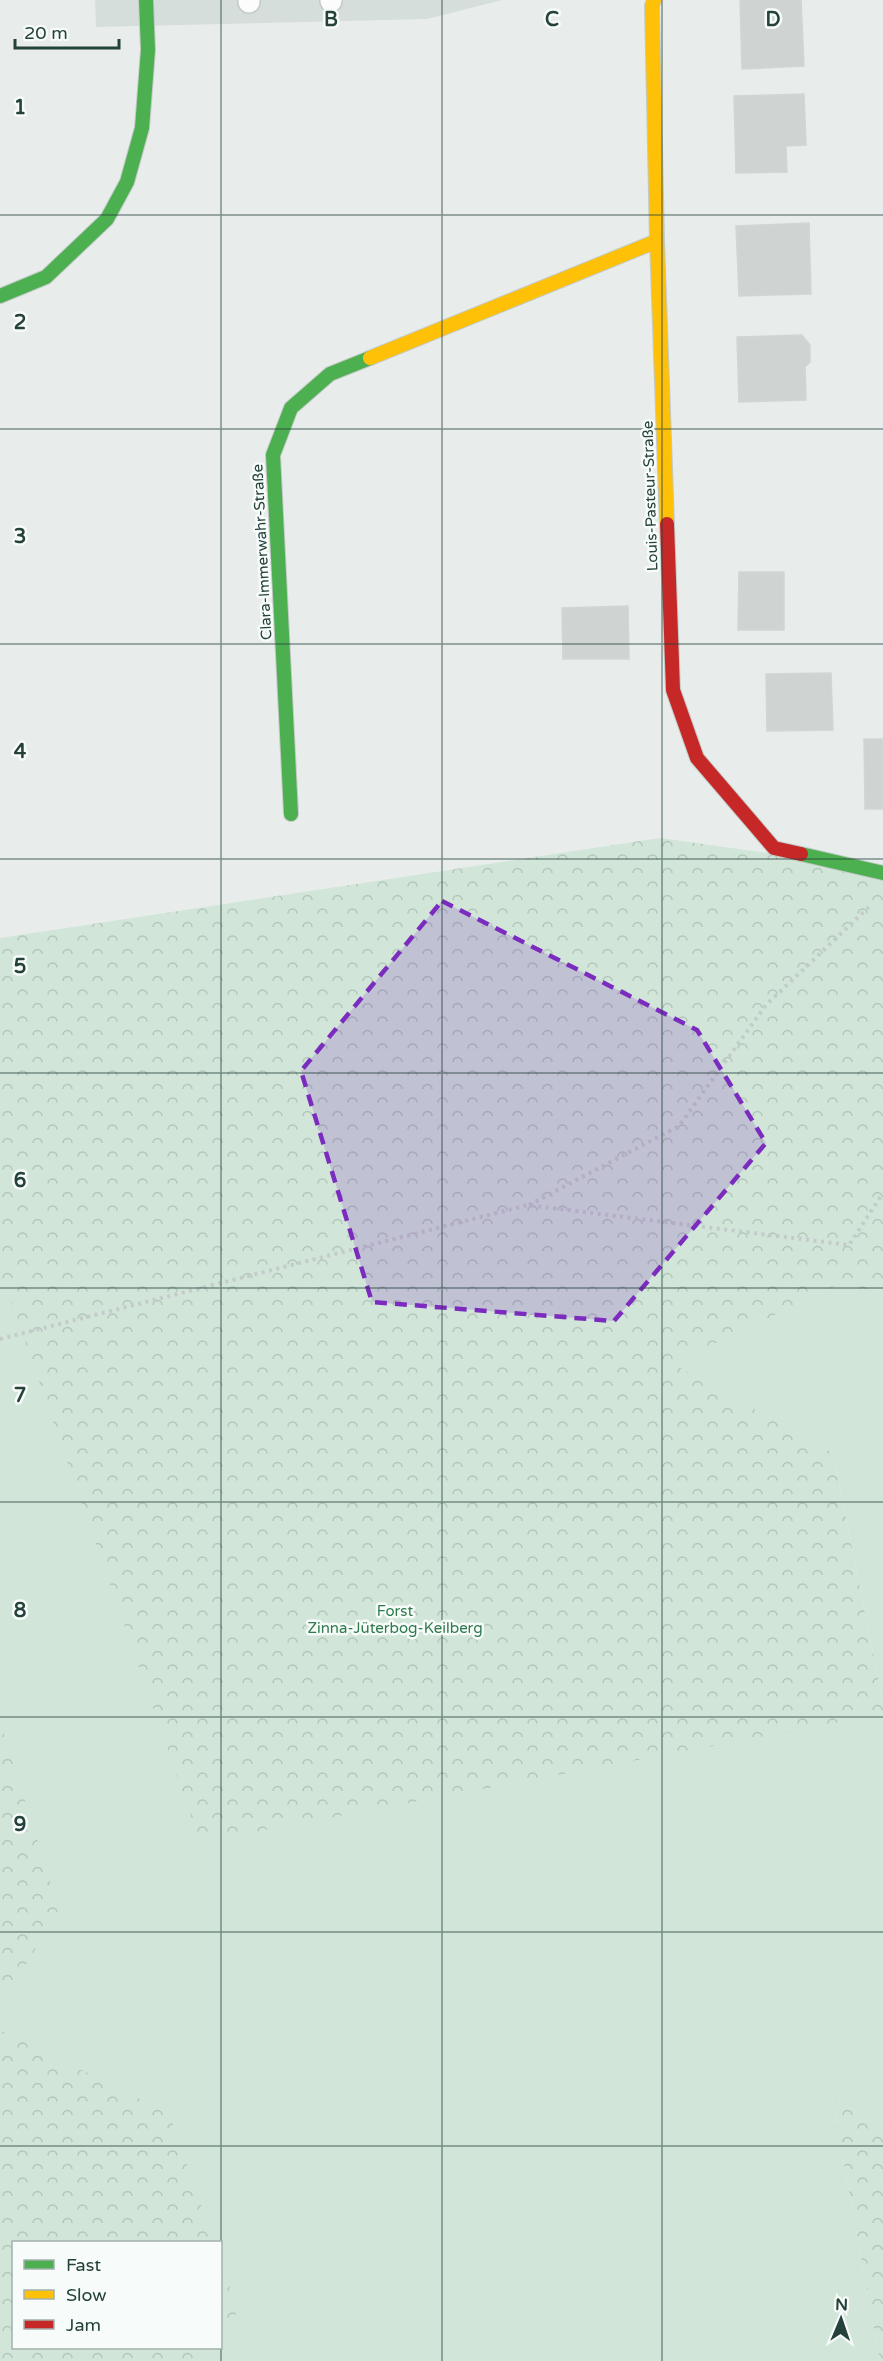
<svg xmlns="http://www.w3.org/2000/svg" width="883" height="2361" font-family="'Varela Round',sans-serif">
	<defs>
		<pattern id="forest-crowns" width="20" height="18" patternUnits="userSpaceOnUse" patternTransform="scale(1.5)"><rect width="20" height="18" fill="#d1e6d8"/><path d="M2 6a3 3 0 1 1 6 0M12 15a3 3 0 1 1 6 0" fill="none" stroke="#b3c6ba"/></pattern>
	</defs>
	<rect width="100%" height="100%" fill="#e8edeb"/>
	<!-- built -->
	<polygon fill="#d6dedb" points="95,0 502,0 427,19 96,27"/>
	<!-- green -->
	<path fill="#d1e6d8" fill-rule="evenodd" d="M0 1133 767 1318 832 1286 883 1290V1703L833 1453 775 1421 800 1729 883 1714V2124L832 2099 880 2361H0ZM14 2242H220V2348H14Z"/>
	<!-- forest -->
	<g fill="url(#forest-crowns)">
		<polygon points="660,838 883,869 883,1290 832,1287 673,1364 833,1453 883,1703 883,1714 200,1842 10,1298 0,1300 0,938"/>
		<polygon points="0,1721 59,1909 0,2009"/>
		<polygon points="0,2030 169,2113 214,2242 14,2242 14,2348 204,2348 191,2361 0,2361"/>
		<polygon points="832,2099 883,2124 883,2361 880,2361"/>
		<polygon points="221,2262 238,2312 221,2330 220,2330"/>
	</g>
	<!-- building -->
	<g fill="#cfd4d2" stroke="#d1d6d4" stroke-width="1.5">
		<polygon points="740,0 801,0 804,66 742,69"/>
		<polygon points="804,94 806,145 786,146 787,172 736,173 734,96"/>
		<polygon points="809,223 811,294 739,296 736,226"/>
		<polygon points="802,335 810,345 810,362 805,367 806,400 739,402 737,337"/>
		<polygon points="739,572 784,572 784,630 738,630"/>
		<polygon points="628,606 629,659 563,659 562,608"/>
		<polygon points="831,673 833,730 767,731 766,674"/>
		<polygon points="864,739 883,739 883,809 865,809"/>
	</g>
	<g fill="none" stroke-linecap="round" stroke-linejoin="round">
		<!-- lane casing -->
		<g stroke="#c5cac8" stroke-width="24">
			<g id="lane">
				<polyline points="249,0 249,2"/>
				<polyline points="331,0 331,1"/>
			</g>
		</g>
		<!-- fast casing -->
		<g stroke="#c3cbc8" stroke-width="16">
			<g id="fast">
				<polyline points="0,296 46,277 107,219 127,182 142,128 148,50 146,0"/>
				<polyline points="291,814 273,455 291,408 330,374 370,358"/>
				<polyline points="801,854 883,873"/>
			</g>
		</g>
		<!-- slow casing -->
		<g stroke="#c3cbc8" stroke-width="16">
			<g id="slow">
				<polyline points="654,0 652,6 657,241 667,524"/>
				<polyline points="370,358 657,241"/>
			</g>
		</g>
		<!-- jam casing -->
		<g stroke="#c3cbc8" stroke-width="16">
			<polyline id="jam" points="667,524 673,690 697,758 774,848 801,854"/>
		</g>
		<!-- path -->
		<g stroke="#c3ccca" stroke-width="4" stroke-dasharray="3 4.5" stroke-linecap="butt">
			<polyline points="529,1205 679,1126 766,1005 871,905"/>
			<polyline points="0,1339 528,1205 849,1245 883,1193"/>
		</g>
		<!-- lane -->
		<use href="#lane" stroke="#fcfcfc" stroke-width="21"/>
		<!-- fast -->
		<use href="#fast" stroke="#4caf50" stroke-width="14"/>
		<!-- slow -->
		<use href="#slow" stroke="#ffc107" stroke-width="14"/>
		<!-- jam -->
		<use href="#jam" stroke="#c62828" stroke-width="14"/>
	</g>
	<!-- marked area -->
	<path fill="#7b2cbf" fill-opacity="0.2" stroke="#7b2cbf" stroke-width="4.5" stroke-dasharray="12 8" stroke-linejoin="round" d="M442 901 697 1030 766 1143 614 1321 372 1302 301 1071Z"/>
	<!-- grid -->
	<path fill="none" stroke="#24423a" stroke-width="1.5" stroke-opacity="0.55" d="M221 0V2361M442 0V2361M662 0V2361M0 215H883M0 429H883M0 644H883M0 859H883M0 1073H883M0 1288H883M0 1502H883M0 1717H883M0 1932H883M0 2146H883"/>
	<g text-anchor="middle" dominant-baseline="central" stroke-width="5" stroke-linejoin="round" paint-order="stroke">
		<!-- street labels -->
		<g font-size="15" fill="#24423a" stroke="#f7fbf9">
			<text transform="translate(650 496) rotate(-92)">Louis-Pasteur-Straße</text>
			<text transform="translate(262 552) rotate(-93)">Clara-Immerwahr-Straße</text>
		</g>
		<!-- park labels -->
		<g font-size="15" fill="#2d7a4b" stroke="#f7fbf9">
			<text x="395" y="1611">Forst<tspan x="395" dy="17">Zinna-Jüterbog-Keilberg</tspan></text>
		</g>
	</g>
	<g font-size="20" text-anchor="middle" font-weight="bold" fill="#24423a" stroke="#f7fbf9" stroke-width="5" stroke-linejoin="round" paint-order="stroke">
		<text x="331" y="26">B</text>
		<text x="552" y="26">C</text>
		<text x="773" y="26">D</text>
		<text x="20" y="114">1</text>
		<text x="20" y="329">2</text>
		<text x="20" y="543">3</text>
		<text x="20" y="758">4</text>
		<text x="20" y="973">5</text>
		<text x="20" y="1187">6</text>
		<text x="20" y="1402">7</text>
		<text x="20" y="1617">8</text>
		<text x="20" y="1831">9</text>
	</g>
	<!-- legend -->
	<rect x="12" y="2241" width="210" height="108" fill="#f7fbf9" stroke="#a3b1ad" stroke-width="1.5"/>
	<rect x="24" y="2260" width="30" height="9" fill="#4caf50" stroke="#a3b1ad" stroke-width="1.5"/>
	<text x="66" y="2271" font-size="18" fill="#24423a">Fast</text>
	<rect x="24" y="2290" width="30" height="9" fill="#ffc107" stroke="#a3b1ad" stroke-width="1.5"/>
	<text x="66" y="2301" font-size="18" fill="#24423a">Slow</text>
	<rect x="24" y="2320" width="30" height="9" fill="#c62828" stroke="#a3b1ad" stroke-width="1.5"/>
	<text x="66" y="2331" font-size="18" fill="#24423a">Jam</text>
	<!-- north arrow -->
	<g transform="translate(841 2319) rotate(2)" stroke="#f7fbf9" stroke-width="4.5" paint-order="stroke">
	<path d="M0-4.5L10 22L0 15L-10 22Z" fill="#24423a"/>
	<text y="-9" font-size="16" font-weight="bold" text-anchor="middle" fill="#24423a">N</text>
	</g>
	<!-- scale -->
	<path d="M15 39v9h104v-9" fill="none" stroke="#24423a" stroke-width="3"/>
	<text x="24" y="39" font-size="18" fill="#24423a" stroke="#f7fbf9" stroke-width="4.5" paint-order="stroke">20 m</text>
</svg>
